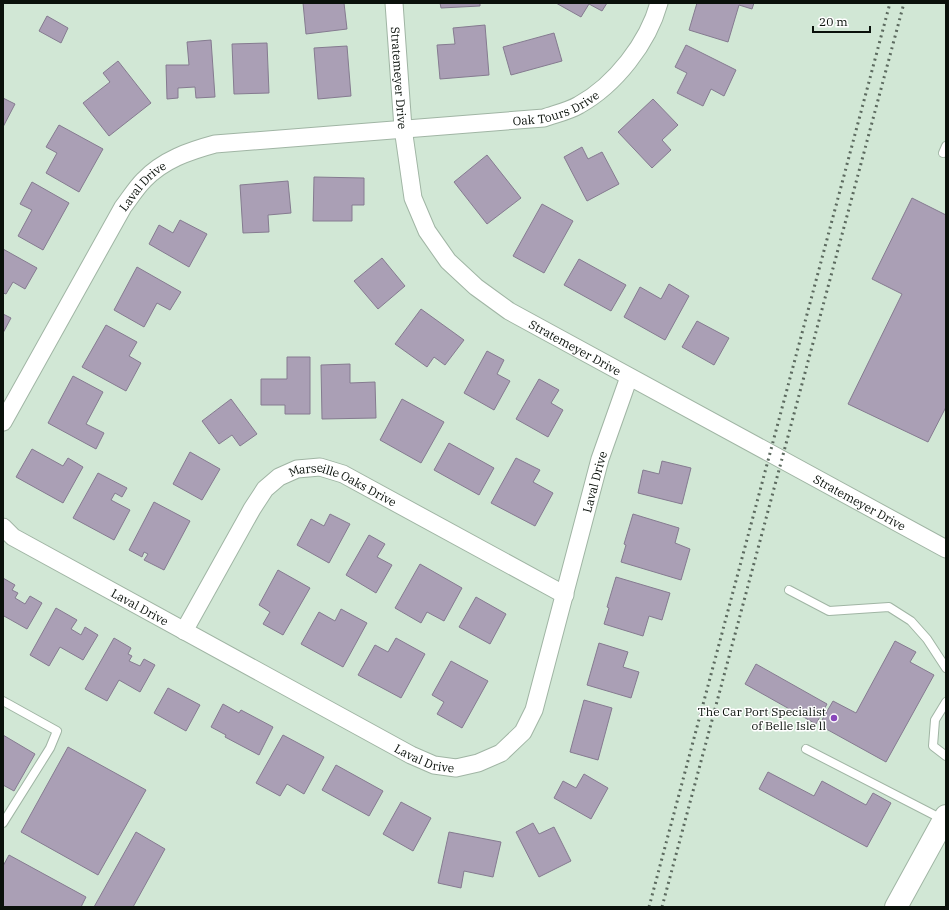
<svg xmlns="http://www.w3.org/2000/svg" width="949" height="910" font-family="'IBM Plex Serif',serif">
	<rect width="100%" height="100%" fill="#d1e7d5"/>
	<!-- building -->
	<g fill="#aa9fb5" stroke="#857b90">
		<polygon points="303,3 344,3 347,29 306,34"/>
		<polygon points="440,3 480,3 480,6 441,8"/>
		<polygon points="556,3 607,3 602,11 589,4 581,17"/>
		<polygon points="697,3 754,3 752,9 739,5 728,42 689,30"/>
		<polygon points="47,16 68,28 61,43 39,31"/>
		<polygon points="485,25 489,75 440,79 437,45 455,44 453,28"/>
		<polygon points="554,33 562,61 511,75 503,47"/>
		<polygon points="211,40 215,97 196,98 195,87 178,88 178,98 167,99 166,65 189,65 187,42"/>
		<polygon points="267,43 269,93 234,94 232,44"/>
		<polygon points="686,45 736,70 724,96 711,89 703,106 677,93 687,73 675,67"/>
		<polygon points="347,46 351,96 318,99 314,48"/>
		<polygon points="118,61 151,103 109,136 83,103 110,82 103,73"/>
		<polygon points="3,98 15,104 3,127"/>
		<polygon points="653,99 678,125 662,140 671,150 652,168 618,132"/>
		<polygon points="59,125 103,149 79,192 46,173 57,153 46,147"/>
		<polygon points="582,147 588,159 602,152 619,184 587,201 564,157"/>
		<polygon points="487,155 521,198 487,224 454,182"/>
		<polygon points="314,177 364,178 364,205 352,205 352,221 313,221"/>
		<polygon points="288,181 291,213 268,215 269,232 243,233 240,185"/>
		<polygon points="32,182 69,203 43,250 18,236 32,210 20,204"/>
		<polygon points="912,198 946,215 946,407 928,442 848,404 902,294 872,279"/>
		<polygon points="542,204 573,221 544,273 513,256"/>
		<polygon points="180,220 207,234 189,267 149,244 159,225 173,233"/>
		<polygon points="3,249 37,268 25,289 13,282 6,294 3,293"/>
		<polygon points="382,258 405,286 378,309 354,281"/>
		<polygon points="579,259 626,285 611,311 564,285"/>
		<polygon points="137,267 181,292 170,310 157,303 144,327 114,310"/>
		<polygon points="669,284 689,296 665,340 624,317 640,287 661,299"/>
		<polygon points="421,309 464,340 445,365 434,357 427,367 395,344"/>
		<polygon points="3,314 11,318 3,333"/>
		<polygon points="697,321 729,338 714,365 682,347"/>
		<polygon points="106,325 137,342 129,356 141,363 126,391 82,367"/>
		<polygon points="487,351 504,360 497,374 510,381 494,410 464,393"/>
		<polygon points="287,357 310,357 310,414 285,414 285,405 261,405 261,379 287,379"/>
		<polygon points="350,364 350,383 375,382 376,418 322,419 321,365"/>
		<polygon points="73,376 103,392 86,424 104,433 96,449 48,423"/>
		<polygon points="539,379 559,390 551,403 563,410 548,437 516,419"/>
		<polygon points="231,399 257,434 240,446 232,435 219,444 202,421"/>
		<polygon points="402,399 444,422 421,463 380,440"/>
		<polygon points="449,443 494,468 479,495 434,470"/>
		<polygon points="32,449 63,466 68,458 83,467 63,503 16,477"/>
		<polygon points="190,452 220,469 202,500 173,484"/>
		<polygon points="516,458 540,470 533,482 553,493 535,526 491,503"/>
		<polygon points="662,461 691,468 682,504 638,493 643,470 659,474"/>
		<polygon points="98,473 127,488 122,497 115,493 111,500 130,510 114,540 73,518"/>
		<polygon points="154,502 190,521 164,570 144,560 148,554 144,552 142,557 129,550"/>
		<polygon points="330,514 350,524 329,563 297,545 311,519 324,526"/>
		<polygon points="633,514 679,528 675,543 690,549 681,580 621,562 626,545 624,544"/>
		<polygon points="369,535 385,544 377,557 392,565 376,593 346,575"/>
		<polygon points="420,564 462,588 444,621 427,612 421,623 395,608"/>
		<polygon points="278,570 310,588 283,635 263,624 270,612 259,605"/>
		<polygon points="616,577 670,593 662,620 649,616 643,636 604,624 609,608 607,607"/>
		<polygon points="3,578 15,585 12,590 18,593 15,598 25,604 30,596 42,603 27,629 4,616 3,619"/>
		<polygon points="476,597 506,614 490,644 459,627"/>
		<polygon points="56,608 77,620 71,629 81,635 85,627 98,635 83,660 60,647 49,666 30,655"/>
		<polygon points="341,609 367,623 343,667 301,644 319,612 335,621"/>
		<polygon points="114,638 131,648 128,654 132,656 129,661 140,666 144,659 155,665 140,692 119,680 107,701 85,689"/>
		<polygon points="396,638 425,654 401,698 358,675 375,645 388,652"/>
		<polygon points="895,641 916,652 910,662 934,675 886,762 819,725 833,701 856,713"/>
		<polygon points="599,643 628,652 623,667 639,672 631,698 587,685"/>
		<polygon points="451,661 488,681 462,728 437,714 444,702 432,695"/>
		<polygon points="756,664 827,704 816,724 745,684"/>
		<polygon points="168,688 200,705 186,731 154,713"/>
		<polygon points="584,700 612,708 598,760 570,752"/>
		<polygon points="223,704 239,713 241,710 273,727 259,755 225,737 226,735 211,727"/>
		<polygon points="3,735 35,754 14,791 3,785"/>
		<polygon points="283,735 324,757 304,794 287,784 280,796 256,783"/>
		<polygon points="68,747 146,790 98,875 21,832"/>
		<polygon points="336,765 383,791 369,816 322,790"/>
		<polygon points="768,772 814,796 822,781 866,805 873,793 891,803 867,847 759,789"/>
		<polygon points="584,774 608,788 591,819 554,798 563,781 576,788"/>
		<polygon points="401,802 431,818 413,851 383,834"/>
		<polygon points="533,823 539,834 554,827 571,861 539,877 516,832"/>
		<polygon points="136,832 165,849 133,907 94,907"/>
		<polygon points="449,832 501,842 493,877 464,871 461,888 438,883"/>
		<polygon points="9,855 86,897 81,907 3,907 3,866"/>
	</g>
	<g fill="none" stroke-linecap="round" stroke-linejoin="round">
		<!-- service casing -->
		<g stroke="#a0b5a4" stroke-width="10">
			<g id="service">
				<polyline points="943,153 946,146"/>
				<polyline points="789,590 829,611 889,607 911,621 927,639 946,668"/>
				<polyline points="3,701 57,731 50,748 3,823"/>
				<polyline points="946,702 935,720 933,746 946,756"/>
				<polyline points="806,749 944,820"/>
			</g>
		</g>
		<!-- minor casing -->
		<g stroke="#a0b5a4" stroke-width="19">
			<g id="minor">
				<path id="s1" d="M394 3 403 128 413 198 427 231 448 261 476 287 509 311 946 549"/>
				<path id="s2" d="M3 422 123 207C130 198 136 188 144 180 163 160 189 151 215 144L544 118C555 114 569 111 579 105 615 85 648 43 659 3"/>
				<path id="s3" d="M3 527 13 537 411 755 434 765 456 768 478 763 501 753 523 732 534 710 600 459 629 377"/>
				<path id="s4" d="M184 631 252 509 265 489 279 477 297 469 320 467 343 474 565 595"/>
			</g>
		</g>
		<!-- primary casing -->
		<g stroke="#a0b5a4" stroke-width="24">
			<polyline id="primary" points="896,907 946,816"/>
		</g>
		<!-- service -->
		<use href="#service" stroke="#fff" stroke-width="8"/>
		<!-- minor -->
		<use href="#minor" stroke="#fff" stroke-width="17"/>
		<!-- primary -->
		<use href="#primary" stroke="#fff" stroke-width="22"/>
		<!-- rail -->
		<g stroke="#5c6a5f" stroke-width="3" stroke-dasharray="2 4" stroke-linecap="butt">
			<polyline points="649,907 890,3"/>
			<polyline points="662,907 904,3"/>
		</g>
	</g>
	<!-- markers -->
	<circle fill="#8947bb" stroke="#fff" stroke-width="1.5" cx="834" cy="718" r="4"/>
	<g text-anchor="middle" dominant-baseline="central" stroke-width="3" stroke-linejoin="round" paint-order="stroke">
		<!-- street labels -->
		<g font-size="12" fill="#0a110b" stroke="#fff">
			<text stroke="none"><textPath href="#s1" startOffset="75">Stratemeyer Drive</textPath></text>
			<text stroke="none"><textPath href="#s2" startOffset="705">Oak Tours Drive</textPath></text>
			<text stroke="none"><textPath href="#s2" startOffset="275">Laval Drive</textPath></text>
			<text stroke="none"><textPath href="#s1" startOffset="423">Stratemeyer Drive</textPath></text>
			<text stroke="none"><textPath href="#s3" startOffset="854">Laval Drive</textPath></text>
			<text stroke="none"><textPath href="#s4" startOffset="251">Marseille Oaks Drive</textPath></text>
			<text stroke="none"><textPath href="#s1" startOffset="747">Stratemeyer Drive</textPath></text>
			<text stroke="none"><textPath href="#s3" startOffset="159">Laval Drive</textPath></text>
			<text stroke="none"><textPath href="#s3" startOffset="482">Laval Drive</textPath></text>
		</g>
		<!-- poi labels -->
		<g font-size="12" fill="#0a110b" stroke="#fff" text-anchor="end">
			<text x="826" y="711">The Car Port Specialist<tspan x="826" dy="14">of Belle Isle ll</tspan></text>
		</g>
	</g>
	<!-- border -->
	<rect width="949" height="910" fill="none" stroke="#0a110b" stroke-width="8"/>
	<!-- scale -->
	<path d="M813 26v6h57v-6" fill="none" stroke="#0a110b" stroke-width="2"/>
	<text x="819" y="26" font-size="12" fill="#0a110b" stroke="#ffffff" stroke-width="3" paint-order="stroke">20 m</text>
</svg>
